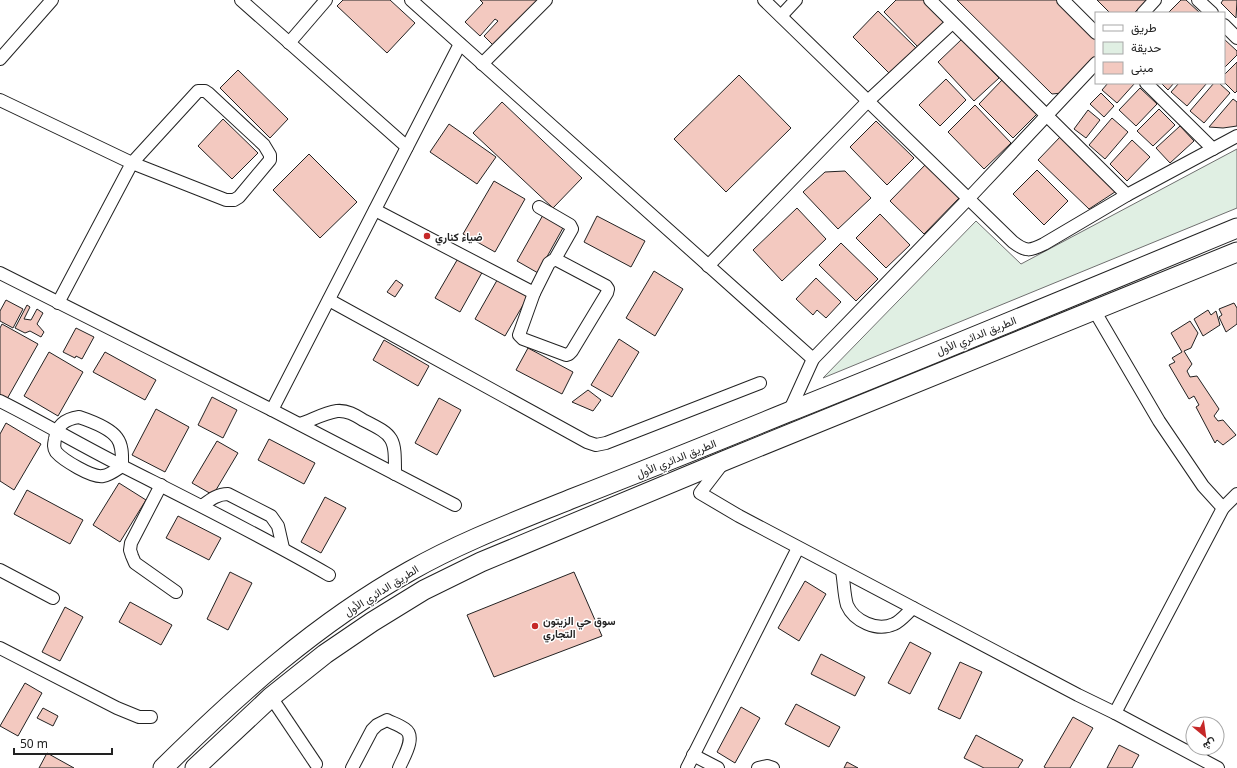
<svg xmlns="http://www.w3.org/2000/svg" width="1237" height="768" font-family="'Noto Sans',Vazirmatn,sans-serif">
	<rect width="100%" height="100%" fill="#fff"/>
	<!-- green -->
	<polygon fill="#e0efe3" stroke="#6f6f6f" points="1237,149 1237,208 823,378 976,221 1021,264"/>
	<!-- building -->
	<g fill="#f3c9c0" stroke="#222">
		<polygon points="343,0 390,0 415,23 387,53 337,6"/>
		<polygon points="480,0 540,0 495,47 484,36 498,21 495,19 480,36 465,22 483,3"/>
		<polygon points="896,0 924,0 945,22 919,48 884,12"/>
		<polygon points="957,0 1059,0 1096,37 1096,56 1062,93 1052,94"/>
		<polygon points="1097,0 1147,0 1134,13 1110,13"/>
		<polygon points="1181,0 1186,0 1200,13 1168,13"/>
		<polygon points="1223,0 1237,0 1236,18 1221,3"/>
		<polygon points="878,11 916,48 890,74 853,37"/>
		<polygon points="962,39 999,78 974,101 938,62"/>
		<polygon points="1224,39 1237,51 1237,55 1224,68"/>
		<polygon points="1237,62 1237,91 1235,93 1224,82 1224,75"/>
		<polygon points="238,70 288,119 270,138 220,88"/>
		<polygon points="739,75 791,128 726,192 674,139"/>
		<polygon points="946,79 966,100 940,126 919,105"/>
		<polygon points="1003,79 1038,113 1013,138 979,104"/>
		<polygon points="1108,83 1135,83 1117,103 1102,90"/>
		<polygon points="1161,83 1174,83 1168,90"/>
		<polygon points="1179,83 1207,83 1187,106 1171,92"/>
		<polygon points="1214,83 1219,83 1230,93 1204,123 1190,111"/>
		<polygon points="1140,88 1157,104 1136,126 1119,110"/>
		<polygon points="1101,93 1114,106 1104,117 1090,104"/>
		<polygon points="1233,99 1237,102 1237,126 1223,128 1209,127"/>
		<polygon points="502,102 582,178 553,208 473,133"/>
		<polygon points="975,105 1011,143 984,169 948,132"/>
		<polygon points="1159,109 1175,125 1153,146 1137,131"/>
		<polygon points="1088,110 1100,120 1086,138 1074,129"/>
		<polygon points="1112,118 1128,132 1105,159 1089,145"/>
		<polygon points="223,119 258,153 232,179 198,146"/>
		<polygon points="876,121 914,158 887,185 850,147"/>
		<polygon points="449,124 496,157 477,184 430,152"/>
		<polygon points="1180,126 1194,141 1170,163 1156,148"/>
		<polygon points="1061,136 1118,190 1089,209 1038,160"/>
		<polygon points="1132,140 1150,157 1127,181 1110,164"/>
		<polygon points="309,154 357,202 320,238 273,190"/>
		<polygon points="927,163 961,196 924,234 890,201"/>
		<polygon points="1037,170 1068,201 1044,225 1013,194"/>
		<polygon points="845,171 871,198 838,229 803,192 825,172"/>
		<polygon points="494,181 525,199 495,252 463,234"/>
		<polygon points="797,208 826,239 782,281 753,250"/>
		<polygon points="880,214 910,245 886,268 856,238"/>
		<polygon points="543,215 564,226 538,273 517,261"/>
		<polygon points="597,216 645,241 631,267 584,242"/>
		<polygon points="841,243 878,279 856,301 819,265"/>
		<polygon points="460,255 484,269 460,312 435,298"/>
		<polygon points="654,271 683,289 655,336 626,318"/>
		<polygon points="500,275 530,293 505,336 475,319"/>
		<polygon points="816,278 841,302 826,318 817,310 813,315 796,299"/>
		<polygon points="396,280 403,285 395,297 387,292"/>
		<polygon points="6,300 23,309 13,328 0,321 0,311"/>
		<polygon points="1234,303 1237,308 1237,324 1226,332 1219,317 1222,315 1219,309"/>
		<polygon points="27,305 30,307 24,319 31,320 37,309 43,313 37,324 44,332 41,337 30,331 25,333 15,328"/>
		<polygon points="1208,310 1211,315 1216,311 1220,325 1203,336 1194,319"/>
		<polygon points="1190,321 1198,333 1191,348 1184,351 1192,364 1187,371 1190,377 1197,376 1219,409 1214,416 1218,421 1223,420 1236,435 1223,445 1217,440 1215,443 1196,407 1199,405 1194,396 1189,399 1169,365 1175,362 1172,358 1182,352 1171,333"/>
		<polygon points="2,324 38,344 7,399 0,395 0,328"/>
		<polygon points="76,328 94,337 82,359 76,356 75,358 63,352"/>
		<polygon points="619,339 639,352 612,397 591,385"/>
		<polygon points="384,340 429,366 418,386 373,360"/>
		<polygon points="528,348 573,372 562,394 516,370"/>
		<polygon points="49,352 83,372 58,416 24,396"/>
		<polygon points="105,352 156,380 145,400 93,372"/>
		<polygon points="588,390 601,400 593,411 572,402"/>
		<polygon points="212,397 237,410 223,438 198,425"/>
		<polygon points="439,398 461,410 437,455 415,443"/>
		<polygon points="156,409 189,427 165,472 132,455"/>
		<polygon points="6,423 41,444 14,490 0,481 0,434"/>
		<polygon points="269,439 315,463 304,484 258,460"/>
		<polygon points="217,441 238,453 213,495 192,483"/>
		<polygon points="119,483 146,500 120,542 93,525"/>
		<polygon points="27,490 83,520 70,544 14,514"/>
		<polygon points="325,497 346,508 321,553 301,542"/>
		<polygon points="178,516 221,538 209,560 166,538"/>
		<polygon points="230,572 252,583 228,630 207,619"/>
		<polygon points="574,572 602,636 494,677 467,615"/>
		<polygon points="805,581 826,594 799,641 778,628"/>
		<polygon points="130,602 172,625 161,645 119,622"/>
		<polygon points="65,607 83,617 60,661 42,652"/>
		<polygon points="910,642 931,653 910,694 888,683"/>
		<polygon points="821,654 865,677 855,696 811,674"/>
		<polygon points="960,662 982,672 960,719 938,709"/>
		<polygon points="25,683 42,693 18,736 0,726"/>
		<polygon points="796,704 840,727 829,747 785,724"/>
		<polygon points="741,707 760,718 735,763 717,752"/>
		<polygon points="43,708 58,716 53,726 37,718"/>
		<polygon points="1073,717 1093,728 1070,768 1046,768 1044,767"/>
		<polygon points="976,735 1023,760 1018,768 984,768 964,758"/>
		<polygon points="1119,745 1139,755 1132,768 1107,768"/>
		<polygon points="47,753 74,768 39,768"/>
		<polygon points="847,762 858,768 844,768"/>
	</g>
	<g fill="none" stroke-linecap="round" stroke-linejoin="round">
		<!-- minor casing -->
		<g stroke="#222" stroke-width="14">
			<g id="minor">
				<polyline points="241,0 407,147"/>
				<polyline points="411,0 813,359 969,198 1096,63"/>
				<path d="M764 0 1013 242C1026 252 1030 251 1044 244L1127 195 1237 136"/>
				<polyline points="930,0 1127,195"/>
				<polyline points="1063,0 1096,33"/>
				<polyline points="1198,0 1212,13"/>
				<polyline points="1143,13 1155,0"/>
				<polyline points="781,16 796,0"/>
				<polyline points="1224,25 1237,38"/>
				<polyline points="289,43 326,0"/>
				<polyline points="0,59 52,0"/>
				<polyline points="482,64 546,0"/>
				<polyline points="1146,83 1213,149"/>
				<polyline points="0,100 132,163 226,200 234,200 239,197 270,160 270,155 264,145 208,93 205,91 198,91 132,163 58,303"/>
				<polyline points="539,207 570,225 572,229 555,259 549,263 534,293 519,335 523,339 566,355 569,354 572,351 607,293 608,289 606,286 555,259"/>
				<polyline points="375,210 534,293"/>
				<polyline points="708,266 868,101 952,23"/>
				<polyline points="0,273 272,410 455,505"/>
				<polyline points="329,300 587,442 596,445 606,443 760,383"/>
				<polyline points="1094,310 1159,421 1203,486 1223,508"/>
				<path d="M0 401C42 422 82 446 124 467 193 502 262 536 329 575"/>
				<polyline points="272,410 460,44"/>
				<polyline points="789,412 813,359"/>
				<path d="M79 417C91 421 110 428 117 438 123 446 122 457 122 466 116 470 110 475 103 476 92 478 63 460 56 452 53 447 54 444 55 439 57 425 65 419 79 417Z"/>
				<path d="M300 424C312 420 324 413 337 411 347 410 355 415 363 420 395 436 395 437 395 474"/>
				<polyline points="723,463 700,493 739,516 1078,695 1115,713 1218,768"/>
				<polyline points="161,485 131,543 130,550 132,556 135,563 176,592"/>
				<path d="M202 506C210 500 217 494 228 494L271 516 278 526 283 548"/>
				<polyline points="0,570 53,598"/>
				<path d="M842 571C844 582 844 595 847 605 854 621 877 632 894 624 901 621 907 613 913 608"/>
				<polyline points="0,648 117,708 139,717 151,717"/>
				<polyline points="271,697 316,764"/>
				<polyline points="1115,713 1223,508 1237,494"/>
				<polyline points="693,755 718,768"/>
				<path d="M352 768 372 730 377 725 387 720C393 723 399 725 405 729 417 737 403 758 399 768"/>
				<polyline points="687,768 798,548"/>
				<polyline points="758,768 767,766 773,768"/>
			</g>
		</g>
		<!-- primary casing -->
		<g stroke="#222" stroke-width="21">
			<g id="primary">
				<path d="M163 768C238 694 317 623 410 571 461 542 517 521 571 499 643 471 715 442 786 413 937 353 1087 290 1237 228"/>
				<polyline points="195,768 271,697 325,654 372,622 424,590 481,562 726,460 1237,252"/>
			</g>
		</g>
		<!-- minor -->
		<use href="#minor" stroke="#fff" stroke-width="12"/>
		<!-- primary -->
		<use href="#primary" stroke="#fff" stroke-width="19"/>
	</g>
	<!-- markers -->
	<g fill="#c62828" stroke="#fff" stroke-width="1.5">
		<circle cx="427" cy="236" r="4"/>
		<circle cx="535" cy="626" r="4"/>
	</g>
	<g text-anchor="middle" dominant-baseline="central" stroke-width="3" stroke-linejoin="round" paint-order="stroke">
		<!-- poi labels -->
		<g font-size="11" font-weight="bold" fill="#222" stroke="#fff" text-anchor="start">
			<text x="435" y="236">ضياء كناري</text>
			<text x="543" y="620">سوق حي الزيتون<tspan x="543" dy="13">التجاري</tspan></text>
		</g>
		<!-- street labels -->
		<g font-size="11" fill="#222" stroke="#fff">
			<text transform="translate(976 335) rotate(-22)">الطريق الدائري الأول</text>
			<text transform="translate(676 458) rotate(-22)">الطريق الدائري الأول</text>
			<text transform="translate(381 590) rotate(-32)">الطريق الدائري الأول</text>
		</g>
	</g>
	<!-- legend -->
	<rect x="1095" y="12" width="130" height="72" fill="#ffffff" stroke="#a7a7a7"/>
	<rect x="1103" y="25" width="20" height="6" fill="#ffffff" stroke="#a7a7a7"/>
	<text x="1131" y="32" font-size="12" fill="#222222">طريق</text>
	<rect x="1103" y="42" width="20" height="12" fill="#e0efe3" stroke="#a7a7a7"/>
	<text x="1131" y="52" font-size="12" fill="#222222">حديقة</text>
	<rect x="1103" y="62" width="20" height="12" fill="#f3c9c0" stroke="#a7a7a7"/>
	<text x="1131" y="72" font-size="12" fill="#222222">مبنى</text>
	<!-- north arrow -->
	<g transform="translate(1205 736) rotate(151)"><circle r="19" fill="#ffffff" stroke="#a7a7a7"/>
	<path d="M0-3L7 15L0 10L-7 15Z" fill="#c62828"/>
	<text y="-6" font-size="11" font-weight="bold" text-anchor="middle" fill="#222222">ش</text>
	</g>
	<!-- scale -->
	<path d="M14 748v6h98v-6" fill="none" stroke="#222222" stroke-width="2"/>
	<text x="20" y="748" font-size="12" fill="#222222" stroke="#ffffff" stroke-width="3" paint-order="stroke">50 m</text>
</svg>
